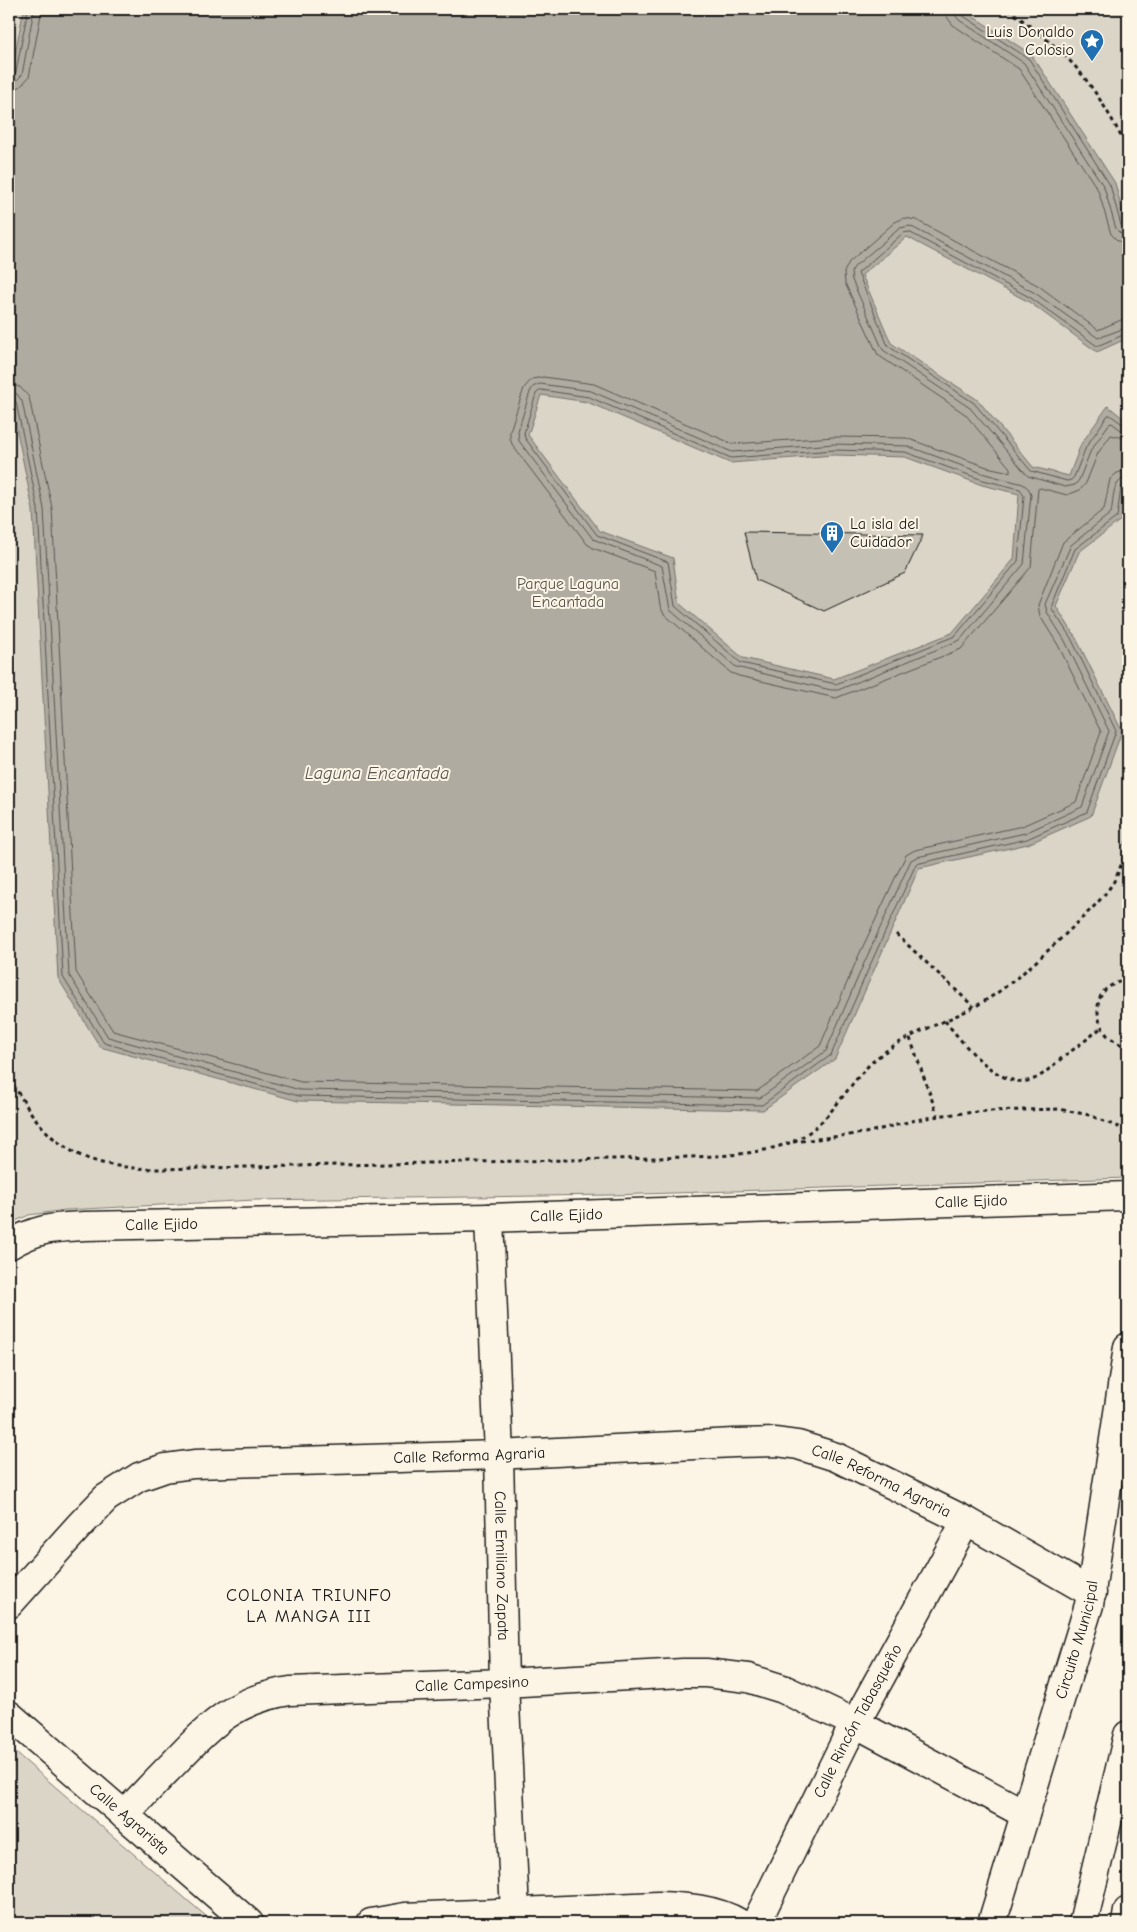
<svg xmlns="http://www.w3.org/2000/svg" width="1137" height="1932" font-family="'Comic Neue',sans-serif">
	<rect width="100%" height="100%" fill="#fcf5e5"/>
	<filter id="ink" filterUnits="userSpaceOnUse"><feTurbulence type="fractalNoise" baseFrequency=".02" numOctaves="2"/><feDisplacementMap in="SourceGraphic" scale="10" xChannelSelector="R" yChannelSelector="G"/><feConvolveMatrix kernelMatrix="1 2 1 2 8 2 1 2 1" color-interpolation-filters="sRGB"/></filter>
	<g filter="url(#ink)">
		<!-- green -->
		<g fill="#dbd5c8" stroke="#7c7872">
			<polygon points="9,9 1128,9 1128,1178 612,1195 255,1200 66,1210 29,1215 9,1224"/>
			<polygon points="9,1747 214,1923 9,1923"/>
		</g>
		<!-- water -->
		<path fill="#b0aba1" stroke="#75726c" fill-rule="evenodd" d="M24 9H962L1032 55 1115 183 1128 232V338L1097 352 1029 302 907 237 862 275 891 343 978 400 1033 467 1069 476 1081 444 1108 406 1128 422V472L1122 519 1079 552 1056 606 1075 636 1122 731 1091 816 1028 844 919 868 835 1059 763 1110 298 1101 100 1047 58 978 33 510 9 392V82ZM541 395 587 402 730 463 834 455 905 457 982 485 1019 494 1014 559 952 633 834 679 743 658 679 603 673 558 600 531 528 435Z"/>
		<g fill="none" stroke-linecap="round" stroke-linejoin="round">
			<!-- shore -->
			<g stroke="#575551" stroke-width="1">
				<polyline points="946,9 947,17 953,25 1019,69 1098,190 1111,234 1118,241 1128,243"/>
				<polyline points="954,9 955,15 959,20 1024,63 1104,187 1116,229 1121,234 1128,235"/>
				<polyline points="960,9 962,15 1029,59 1110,185 1121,225 1124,228 1128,229"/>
				<polyline points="9,76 13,76 16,72 28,9"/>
				<polyline points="9,83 16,81 22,75 34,9"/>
				<polyline points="9,90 20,87 29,77 42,9"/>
				<polyline points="1128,320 1121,320 1098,330 1039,286 916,220 904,218 895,222 849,262 844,272 845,283 878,355 965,414 1010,468 1010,472 987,467 906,438 834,437 733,444 594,384 543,377 532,379 524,388 510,431 510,439 513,446 587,544 593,548 655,571 660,606 664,614 731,673 739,676 836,698 961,649 1031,567 1038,489 1040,488 1067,495 1080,490 1086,483 1098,453 1111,435 1128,439"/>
				<polyline points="1128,327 1098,338 1035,293 910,226 900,228 855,266 851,272 852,280 883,350 970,408 1028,476 1065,487 1075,485 1079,480 1091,450 1109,424 1112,423 1121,430 1128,432"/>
				<polyline points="1128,333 1097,346 1031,298 909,232 903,233 858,273 888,346 974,403 1031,471 1067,481 1071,480 1074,477 1086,447 1108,415 1110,415 1124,425 1128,425"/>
				<polyline points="9,384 20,387 29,397 52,508 76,972 113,1031 301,1082 757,1091 820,1046 858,957 906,855 915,850 1022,826 1076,802 1101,732 1058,645 1040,616 1038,605 1063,542 1104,509 1110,479 1117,473 1128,470"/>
				<polygon points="540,384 591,391 732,452 834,444 907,446 985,474 1023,484 1029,489 1031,495 1024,564 960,640 838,690 831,690 736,667 670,610 662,566 593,539 519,441 518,431 530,392 533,387"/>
				<polygon points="541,390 589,397 731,458 834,450 905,452 983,480 1020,489 1024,496 1018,561 955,636 836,684 741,663 675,606 668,562 597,535 525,438 524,433 536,394"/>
				<path d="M9 391 17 394 22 401 44 509 69 975 108 1037 300 1090 760 1098 826 1051 865 961 911 860 917 857 1025 833 1082 807 1109 731 1065 641 1047 612 1045 604 1071 545 1111 513C1114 500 1111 479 1128 478"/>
				<polyline points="9,398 13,398 16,402 38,509 63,977 104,1043 299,1096 762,1105 831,1055 871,963 916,864 1027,839 1087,812 1116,731 1071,638 1052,609 1052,605 1075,549 1117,517 1121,488 1124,485 1128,484"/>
			</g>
		</g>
		<!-- building -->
		<polygon fill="#c4c0b3" stroke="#1c1c1c" points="744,532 923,535 905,573 824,611 756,580"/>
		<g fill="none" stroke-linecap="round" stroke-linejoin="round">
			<!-- minor casing -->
			<g stroke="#1c1c1c" stroke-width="31">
				<g id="minor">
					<path id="s1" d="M489 1218 499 1455 504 1683 515 1912"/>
					<path id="s2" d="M9 1245C37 1228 52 1228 84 1226L489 1218 1128 1196"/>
					<path id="s3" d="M9 1604 79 1526 106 1498 139 1477 165 1468 194 1464 499 1455 734 1443 776 1442 798 1445 836 1457 966 1521 1092 1593"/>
					<path id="s4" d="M9 1715 249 1923"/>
					<path id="s5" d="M124 1815C141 1797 158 1779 175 1762 211 1724 236 1699 290 1691L504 1683 683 1673H706L748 1678 783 1689 855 1723 1025 1814"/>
					<path d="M371 1923 405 1917 658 1906C685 1907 715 1909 739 1923"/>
					<path id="s6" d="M756 1923 845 1742 966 1521"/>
					<path id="s7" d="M992 1923 1089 1605 1128 1347"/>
				</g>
			</g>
			<!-- major casing -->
			<g stroke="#1c1c1c" stroke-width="31">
				<g id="major">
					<polyline points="1083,1923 1128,1735"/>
					<polyline points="1126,1923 1128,1911"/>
				</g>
			</g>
			<!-- path -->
			<g stroke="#1c1c1c" stroke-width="3" stroke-dasharray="4 4" stroke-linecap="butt">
				<path d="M1008 9C1026 23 1045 37 1062 53 1089 78 1113 118 1128 151"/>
				<polyline points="896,934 974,1007"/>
				<path d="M1128 979C1121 981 1112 984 1106 989 1093 1001 1097 1025 1108 1036 1114 1041 1122 1045 1128 1049"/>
				<path d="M945 1021C963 1043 1001 1093 1034 1079 1044 1075 1053 1065 1062 1058 1075 1048 1089 1038 1102 1027"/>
				<polyline points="910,1038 938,1117"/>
				<path d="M9 1078C19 1093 27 1109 39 1123 71 1162 110 1168 158 1169L658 1158C701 1156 748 1158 789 1143 830 1128 846 1083 878 1057 905 1035 941 1024 972 1008 1009 989 1042 956 1072 928 1086 914 1102 900 1113 883 1121 869 1125 853 1128 836"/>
				<polyline points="793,1142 865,1133 916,1120 944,1115 987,1111 1059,1109 1089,1115 1128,1131"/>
			</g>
			<!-- minor -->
			<use href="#minor" stroke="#fcf5e5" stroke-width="28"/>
			<!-- major -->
			<use href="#major" stroke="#fcf5e5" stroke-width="28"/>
		</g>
	</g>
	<!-- icons -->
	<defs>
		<g id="sight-pin" transform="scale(1.25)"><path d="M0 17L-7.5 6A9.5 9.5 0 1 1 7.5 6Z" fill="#1f6fb2" stroke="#fcf5e5"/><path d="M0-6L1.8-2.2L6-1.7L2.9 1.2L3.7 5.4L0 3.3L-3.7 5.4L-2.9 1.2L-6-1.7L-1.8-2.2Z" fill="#fff"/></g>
		<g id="building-pin" transform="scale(1.25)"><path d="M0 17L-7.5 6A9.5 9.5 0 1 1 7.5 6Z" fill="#1f6fb2" stroke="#fcf5e5"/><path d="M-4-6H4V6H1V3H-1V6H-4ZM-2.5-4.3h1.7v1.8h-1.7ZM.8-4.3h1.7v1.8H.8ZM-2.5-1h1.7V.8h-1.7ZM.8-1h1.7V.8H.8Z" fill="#fff"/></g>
	</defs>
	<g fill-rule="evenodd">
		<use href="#sight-pin" x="1092" y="41"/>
		<use href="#building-pin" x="832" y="533"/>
	</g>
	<g text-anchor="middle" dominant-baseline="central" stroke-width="4" stroke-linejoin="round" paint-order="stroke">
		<!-- poi labels -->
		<g font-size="16" fill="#1c1c1c" stroke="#fcf5e5" text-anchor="end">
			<text x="1074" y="32">Luis Donaldo<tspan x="1074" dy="18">Colosio</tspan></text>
			<text x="850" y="524" text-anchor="start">La isla del<tspan x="850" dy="18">Cuidador</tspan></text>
		</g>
		<!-- park labels -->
		<g font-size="16" fill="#555450" stroke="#fcf5e5">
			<text x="568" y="584">Parque Laguna<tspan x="568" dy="18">Encantada</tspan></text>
		</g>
		<!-- street labels -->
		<g font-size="16" fill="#1c1c1c" stroke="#fcf5e5">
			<text stroke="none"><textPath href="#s2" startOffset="966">Calle Ejido</textPath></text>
			<text stroke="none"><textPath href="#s2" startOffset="561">Calle Ejido</textPath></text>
			<text stroke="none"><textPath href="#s2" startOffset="156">Calle Ejido</textPath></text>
			<text stroke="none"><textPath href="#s3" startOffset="515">Calle Reforma Agraria</textPath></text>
			<text stroke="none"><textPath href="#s3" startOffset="935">Calle Reforma Agraria</textPath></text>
			<text stroke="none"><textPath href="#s1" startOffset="348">Calle Emiliano Zapata</textPath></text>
			<text stroke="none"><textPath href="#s7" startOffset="296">Circuito Municipal</textPath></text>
			<text stroke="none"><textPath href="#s5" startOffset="394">Calle Campesino</textPath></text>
			<text stroke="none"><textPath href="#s6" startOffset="226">Calle Rincón Tabasqueño</textPath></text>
			<text stroke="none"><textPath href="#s4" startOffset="159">Calle Agrarista</textPath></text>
		</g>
		<!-- water labels -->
		<g font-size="18" font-style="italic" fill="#575551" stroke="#fcf5e5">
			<text x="377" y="773">Laguna Encantada</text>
		</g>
		<!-- neighbourhood labels -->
		<g font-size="18" letter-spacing="1" fill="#1c1c1c" stroke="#fcf5e5">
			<text x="309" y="1595">COLONIA TRIUNFO<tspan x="309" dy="21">LA MANGA III</tspan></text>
		</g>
	</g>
	<!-- margin -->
	<rect width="1137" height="1932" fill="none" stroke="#fcf5e5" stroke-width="30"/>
	<rect x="15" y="15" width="1107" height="1902" fill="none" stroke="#1c1c1c" stroke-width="2" filter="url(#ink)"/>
</svg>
